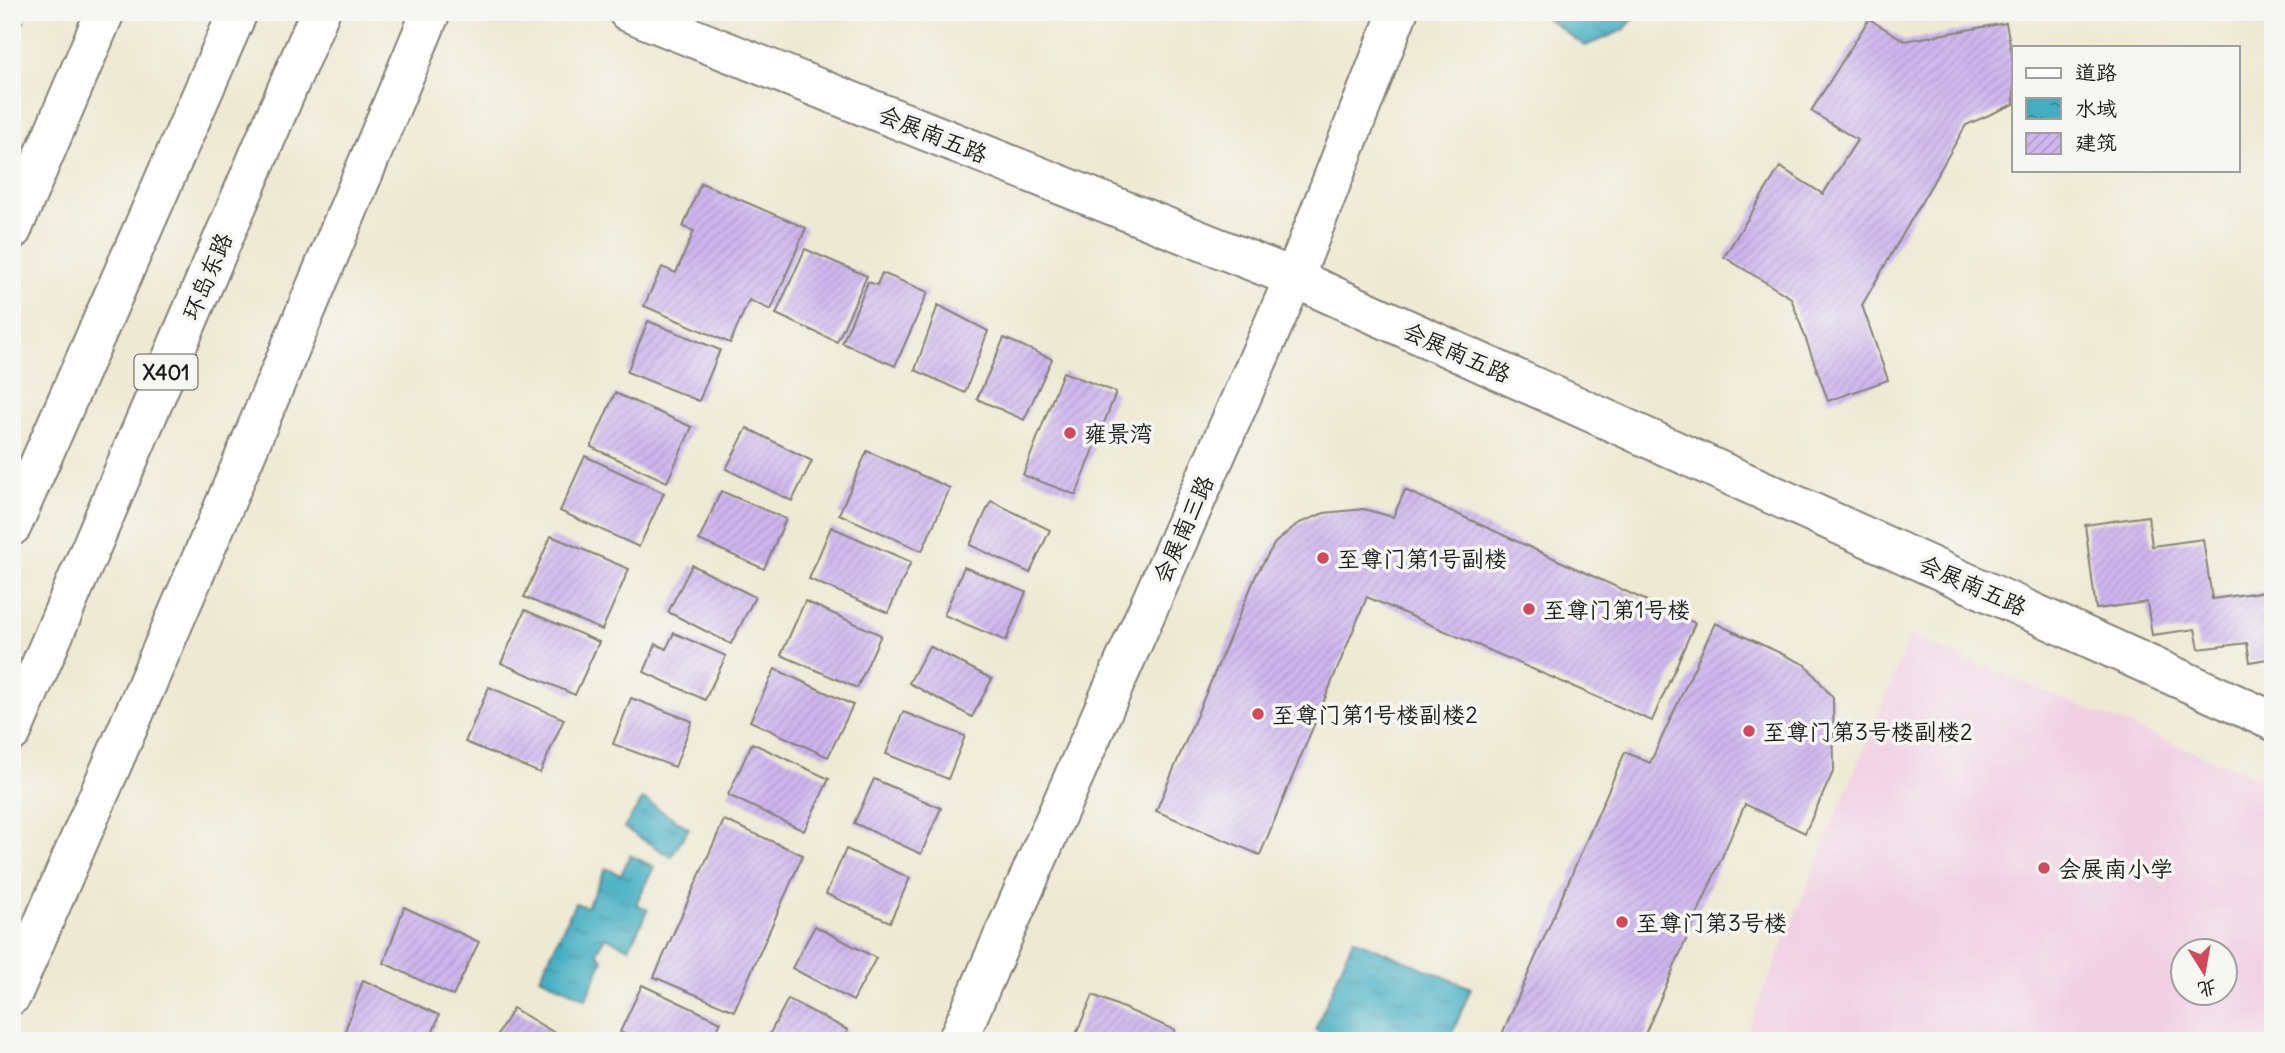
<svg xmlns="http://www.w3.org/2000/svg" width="2285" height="1053" font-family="Delius,'LXGW WenKai TC',sans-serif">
	<defs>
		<pattern id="water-ripples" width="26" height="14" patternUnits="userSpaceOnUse" patternTransform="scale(1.75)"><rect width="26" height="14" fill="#43aec2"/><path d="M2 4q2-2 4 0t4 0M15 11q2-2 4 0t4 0" fill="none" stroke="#378d9d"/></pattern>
		<pattern id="building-hatch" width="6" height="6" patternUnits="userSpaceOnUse" patternTransform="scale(1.75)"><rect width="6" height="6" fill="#ceb5ee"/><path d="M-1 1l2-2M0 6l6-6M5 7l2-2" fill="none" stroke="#b09bcc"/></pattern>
	</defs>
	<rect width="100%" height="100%" fill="#f6f6f2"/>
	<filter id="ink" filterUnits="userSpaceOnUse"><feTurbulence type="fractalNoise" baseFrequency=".0143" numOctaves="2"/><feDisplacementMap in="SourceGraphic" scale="14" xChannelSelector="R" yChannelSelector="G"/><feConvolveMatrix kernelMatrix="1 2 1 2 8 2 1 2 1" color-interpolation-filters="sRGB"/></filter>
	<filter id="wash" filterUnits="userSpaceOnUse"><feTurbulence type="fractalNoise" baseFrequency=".00686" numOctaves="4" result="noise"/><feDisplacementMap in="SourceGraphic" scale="28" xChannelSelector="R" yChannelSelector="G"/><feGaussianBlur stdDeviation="1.57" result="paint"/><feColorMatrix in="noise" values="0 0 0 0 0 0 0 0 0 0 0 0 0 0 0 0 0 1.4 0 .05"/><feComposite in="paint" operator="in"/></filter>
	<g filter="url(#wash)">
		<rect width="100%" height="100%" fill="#eee9d2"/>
		<!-- built -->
		<path fill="#f1d0e4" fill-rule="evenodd" d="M1910 637 2273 784V1041H1743ZM2184 951H2226V993H2184Z"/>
		<!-- water -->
		<g fill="url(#water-ripples)" stroke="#30656f" stroke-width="2">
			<polygon points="1538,12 1639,12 1624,30 1585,46"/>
			<polygon points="643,799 689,828 671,857 624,828"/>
			<polygon points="630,855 654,867 636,904 648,910 629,948 605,937 597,952 603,960 586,999 540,977 575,903 587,907 606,868 621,875"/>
			<polygon points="1353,939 1471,988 1449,1041 1343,1041 1315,1030"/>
		</g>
		<g id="blocks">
			<!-- building -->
			<g fill="url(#building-hatch)">
				<polygon points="1869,19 1905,41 2006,23 2014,64 2014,104 1966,125 1862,305 1888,380 1828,401 1791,298 1724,257 1780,167 1823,194 1857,140 1811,111"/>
				<polygon points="701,183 806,228 771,310 749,300 730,343 644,306 662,267 676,273 694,231 683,227"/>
				<polygon points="805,249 867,276 837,342 776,314"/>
				<polygon points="882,273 928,292 895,366 842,343 868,282 877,285"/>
				<polygon points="938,305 988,331 965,393 915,370"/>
				<polygon points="648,321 720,350 699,401 627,372"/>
				<polygon points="1004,338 1052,359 1024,420 977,399"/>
				<polygon points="1063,372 1116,392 1076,495 1023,475"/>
				<polygon points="615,393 692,427 667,482 591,447"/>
				<polygon points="747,428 812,461 792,501 726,469"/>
				<polygon points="867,451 950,488 922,551 839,514"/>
				<polygon points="585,456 664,493 639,547 560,511"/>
				<polygon points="1405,490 1695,623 1652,721 1367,597 1260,855 1156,811 1257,573 1275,543 1297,524 1324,513 1364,509 1393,517"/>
				<polygon points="721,491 786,519 764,569 699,540"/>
				<polygon points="991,501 1050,530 1030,573 970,545"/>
				<polygon points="2148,516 2152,546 2203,539 2212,599 2273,590 2273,658 2250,662 2247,643 2199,649 2195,629 2152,635 2147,602 2096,609 2085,525"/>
				<polygon points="831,527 911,562 888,613 809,579"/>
				<polygon points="551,536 629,569 602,630 524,597"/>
				<polygon points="692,565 755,597 731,644 668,612"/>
				<polygon points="964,567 1026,592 1006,641 944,615"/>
				<polygon points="805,601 881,635 857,688 781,655"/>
				<polygon points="525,610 599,642 575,695 501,663"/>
				<polygon points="1715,623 1806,665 1833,698 1834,770 1805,833 1745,804 1642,1041 1499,1041 1625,752 1650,763"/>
				<polygon points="674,633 726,656 705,700 644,672 656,644 666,649"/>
				<polygon points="929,646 992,679 972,717 909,683"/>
				<polygon points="775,669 853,705 828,757 750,721"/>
				<polygon points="489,687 564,719 540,773 465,742"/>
				<polygon points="631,698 692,721 675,767 613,744"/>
				<polygon points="903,712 965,736 948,779 886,754"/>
				<polygon points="752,743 829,779 804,831 728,795"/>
				<polygon points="874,779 941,808 921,854 854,823"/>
				<polygon points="724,820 803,855 734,1011 654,977"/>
				<polygon points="846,849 910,878 890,922 826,894"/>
				<polygon points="404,907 479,942 453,996 384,963"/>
				<polygon points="815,926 876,958 853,1001 792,968"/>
				<polygon points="363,980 439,1015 430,1041 360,1041 344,1034"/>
				<polygon points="642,985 721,1022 712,1041 640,1041 620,1032"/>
				<polygon points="1093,995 1175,1030 1170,1041 1073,1041"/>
				<polygon points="788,999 848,1030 842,1041 774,1041 768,1037"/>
				<polygon points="513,1008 568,1041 494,1041"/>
			</g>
		</g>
	</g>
	<g filter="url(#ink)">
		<use href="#blocks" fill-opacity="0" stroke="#858277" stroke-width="2"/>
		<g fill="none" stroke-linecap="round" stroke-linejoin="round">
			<!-- minor casing -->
			<g stroke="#858277" stroke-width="42">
				<g id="minor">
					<polyline points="628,12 1294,278 2273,721"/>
					<polyline points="12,230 105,12"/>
					<polyline points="12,995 219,518 431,12"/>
					<polyline points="957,1041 1294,278 1398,12"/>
				</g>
			</g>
			<!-- major casing -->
			<g stroke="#858277" stroke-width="42">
				<g id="major">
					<polyline points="12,526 238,12"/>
					<polyline points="12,732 320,12"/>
				</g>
			</g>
			<!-- path -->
			<polyline stroke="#858277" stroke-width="4.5" stroke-dasharray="2 5" stroke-linecap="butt" points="12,42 25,12"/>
			<!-- minor -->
			<use href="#minor" stroke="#fff" stroke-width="38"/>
			<!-- major -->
			<use href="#major" stroke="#fff" stroke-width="38"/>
		</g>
	</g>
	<!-- markers -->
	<g fill="#d1495b" stroke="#f6f6f2" stroke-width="2.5">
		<circle cx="1070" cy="433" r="7"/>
		<circle cx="1323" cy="558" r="7"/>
		<circle cx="1529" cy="609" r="7"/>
		<circle cx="1258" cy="714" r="7"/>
		<circle cx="1749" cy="731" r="7"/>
		<circle cx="2044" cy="868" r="7"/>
		<circle cx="1622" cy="922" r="7"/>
	</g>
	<g text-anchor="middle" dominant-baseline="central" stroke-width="7" stroke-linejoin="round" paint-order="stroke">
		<!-- shield labels -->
		<rect fill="#f6f6f2" stroke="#5d5d5c" stroke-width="2" x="134.5" y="354.5" width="63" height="35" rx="5"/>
		<g font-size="21" font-weight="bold" fill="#1c1c1c">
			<text x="166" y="372">X401</text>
		</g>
		<!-- street labels -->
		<g font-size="23" fill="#1c1c1c" stroke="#f6f6f2">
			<text transform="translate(933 134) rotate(22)">会展南五路</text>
			<text transform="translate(207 276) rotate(-67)">环岛东路</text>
			<text transform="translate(1457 352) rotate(24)">会展南五路</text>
			<text transform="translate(1183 529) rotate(-66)">会展南三路</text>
			<text transform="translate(1973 585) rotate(24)">会展南五路</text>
		</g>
		<!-- poi labels -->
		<g font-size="23" fill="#1c1c1c" stroke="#f6f6f2" text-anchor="start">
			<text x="1084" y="433">雍景湾</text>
			<text x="1337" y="558">至尊门第1号副楼</text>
			<text x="1543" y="609">至尊门第1号楼</text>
			<text x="1272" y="714">至尊门第1号楼副楼2</text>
			<text x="1763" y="731">至尊门第3号楼副楼2</text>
			<text x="2058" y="868">会展南小学</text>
			<text x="1636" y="922">至尊门第3号楼</text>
		</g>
	</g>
	<!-- margin -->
	<rect width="2285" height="1053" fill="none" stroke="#f6f6f2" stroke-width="42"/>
	<!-- legend -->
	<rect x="2012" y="46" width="228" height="126" fill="#f6f6f2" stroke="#9f9f9c" stroke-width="2"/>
	<rect x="2026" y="68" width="35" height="10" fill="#ffffff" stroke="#9f9f9c" stroke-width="2"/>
	<text x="2075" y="80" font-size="21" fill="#1c1c1c">道路</text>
	<rect x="2026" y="98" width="35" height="21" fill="url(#water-ripples)" stroke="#9f9f9c" stroke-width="2"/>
	<text x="2075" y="116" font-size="21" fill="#1c1c1c">水域</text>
	<rect x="2026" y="133" width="35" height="21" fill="url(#building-hatch)" stroke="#9f9f9c" stroke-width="2"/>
	<text x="2075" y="150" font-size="21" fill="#1c1c1c">建筑</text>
	<!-- north arrow -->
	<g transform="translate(2204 972) rotate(169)"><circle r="33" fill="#f6f6f2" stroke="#9f9f9c" stroke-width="2"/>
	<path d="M0-5L12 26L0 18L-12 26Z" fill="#d1495b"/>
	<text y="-10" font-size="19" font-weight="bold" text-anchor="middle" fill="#1c1c1c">北</text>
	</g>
</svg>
